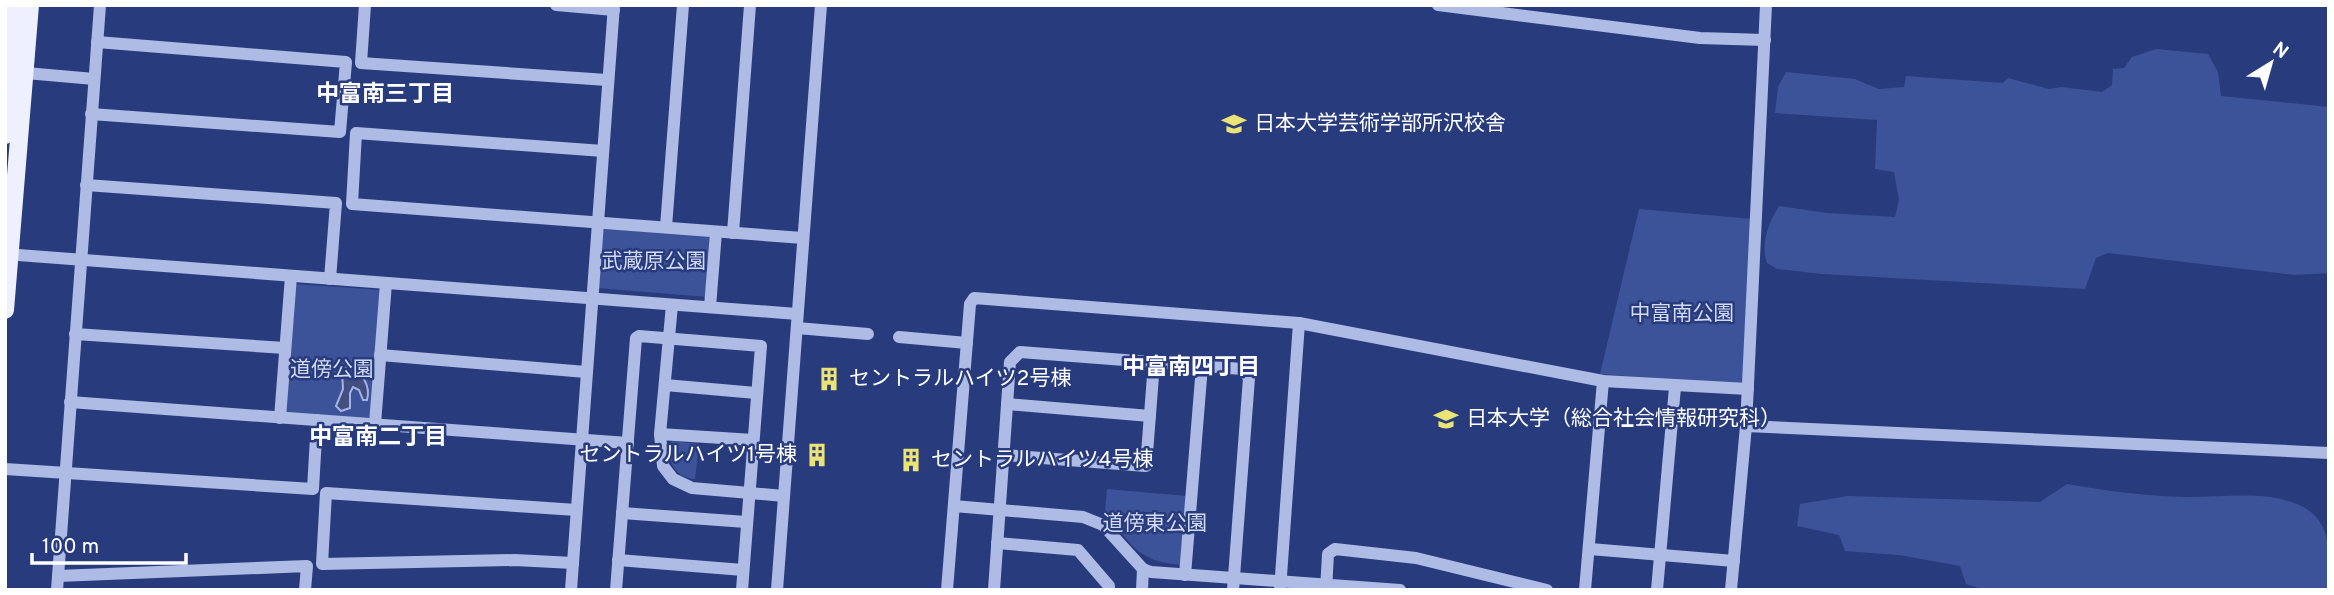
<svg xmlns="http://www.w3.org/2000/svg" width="2334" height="595" font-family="Overpass,'Noto Sans JP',sans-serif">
	<rect width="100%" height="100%" fill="#283b7d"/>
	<!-- green -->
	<g fill="#3c539a">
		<path d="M2156 49 2208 54 2218 72 2221 96 2329 107V273L2294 275 2108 253 2096 258 2085 289 1822 274 1777 269 1767 263C1760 243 1769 222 1779 206L1827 213 1895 217 1899 200 1894 172 1875 169 1877 120 1775 113 1778 87 1786 72 1855 79 1879 89 1904 87 1906 76 2003 83 2008 78 2049 89 2061 87 2102 92 2112 85 2113 69 2124 68 2132 57Z"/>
		<polygon points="1639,209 1753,219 1744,382 1741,385 1600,374"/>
		<polygon points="601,229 709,235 707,297 597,288"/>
		<polygon points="295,284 381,290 372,416 369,419 288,414 284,411"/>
		<path d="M672 441 699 444 695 479C676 478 668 463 669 445Z"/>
		<path d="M2067 484C2106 491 2145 496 2185 497 2223 498 2274 488 2308 510 2334 527 2329 564 2329 590H1985L1966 584 1960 566 1899 555 1845 551 1839 535 1797 526 1800 504 1848 496 2040 502Z"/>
		<path d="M1107 489 1187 496 1181 565C1136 561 1133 545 1105 513Z"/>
	</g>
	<!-- water -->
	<path fill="#424f80" stroke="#a3b3e5" stroke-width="2" d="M349 366C362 373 371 385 367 400H363L359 390 353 387 350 393V408L341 411 336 406 343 389 342 371Z"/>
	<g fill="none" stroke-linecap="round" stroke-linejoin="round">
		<!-- minor -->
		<g stroke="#aebbe4" stroke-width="12">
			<polyline points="365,5 361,63 607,80"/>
			<polyline points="556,5 614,10"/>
			<polyline points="1438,5 1700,38 1765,40"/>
			<polyline points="26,73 94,79"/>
			<polyline points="91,114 340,132 346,62 97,42"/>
			<polyline points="603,151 356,133 352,204 803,238"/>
			<polyline points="86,185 336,203 330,279"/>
			<polyline points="666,227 683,5"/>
			<polyline points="733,233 750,5"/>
			<polyline points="5,254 797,314"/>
			<polyline points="672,305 660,434 663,466 673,479 692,488 784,496"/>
			<polyline points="710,307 716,232"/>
			<polyline points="797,328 868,334"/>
			<polyline points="75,334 285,348"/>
			<polyline points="899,337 967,343"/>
			<polyline points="380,355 586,372"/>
			<polyline points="665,385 756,393"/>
			<polyline points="70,402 628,443"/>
			<polyline points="1007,404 1150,416"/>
			<polyline points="280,418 291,276"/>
			<polyline points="375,424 386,283"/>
			<polyline points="1746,426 2329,453"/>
			<polyline points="660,434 753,440"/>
			<polyline points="1004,455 1146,466 1154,363"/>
			<polyline points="5,469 313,489 317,420"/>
			<polyline points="954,506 1083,517 1103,525 1143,569 1142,590"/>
			<polyline points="622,513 746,522"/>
			<polyline points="997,543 1078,550 1109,586 1109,590"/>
			<polyline points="1590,549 1734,561"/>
			<polyline points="618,560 743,570"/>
			<polyline points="573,563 515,560 322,564 326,493 576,510"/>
			<polyline points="1143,569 1151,572 1400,590"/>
			<polyline points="1185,575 1202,366"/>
			<polyline points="58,576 307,566 305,590"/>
			<polyline points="57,590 100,5"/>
			<polyline points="571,590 614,5"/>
			<polyline points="616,590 636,338 639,336 761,346 742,590"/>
			<polyline points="777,590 821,5"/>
			<polyline points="947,590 970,304 974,298 1299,323 1603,381 1748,389"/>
			<polyline points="994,590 1010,362 1020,352 1242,369 1249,378 1233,590"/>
			<polyline points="1280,590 1299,323"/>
			<polyline points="1326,590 1328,554 1335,549 1416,558 1547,590"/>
			<polyline points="1585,590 1603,381"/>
			<polyline points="1657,590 1675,387"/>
			<polyline points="1731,590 1746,426 1766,5"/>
		</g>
		<!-- major -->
		<g stroke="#eef0fd" stroke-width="18">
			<polyline points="5,135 15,5"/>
			<polyline points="5,310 30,5"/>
		</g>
	</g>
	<!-- icons -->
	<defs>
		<g id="university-bare" transform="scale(1.89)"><path d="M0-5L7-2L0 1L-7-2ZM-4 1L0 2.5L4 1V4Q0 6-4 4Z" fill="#ebe375" stroke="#283b7d" stroke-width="2.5" paint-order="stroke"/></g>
		<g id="building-bare" transform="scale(1.89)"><path d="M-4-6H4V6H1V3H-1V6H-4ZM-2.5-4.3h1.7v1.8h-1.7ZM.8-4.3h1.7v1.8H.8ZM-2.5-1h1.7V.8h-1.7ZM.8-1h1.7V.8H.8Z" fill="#ebe375" stroke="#283b7d" stroke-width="2.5" paint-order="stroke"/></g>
	</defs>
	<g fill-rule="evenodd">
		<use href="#university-bare" x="1234" y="124"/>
		<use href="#building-bare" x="829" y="379"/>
		<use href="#university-bare" x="1446" y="419"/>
		<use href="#building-bare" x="817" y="455"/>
		<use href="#building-bare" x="911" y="460"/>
	</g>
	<g text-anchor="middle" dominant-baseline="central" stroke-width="5" stroke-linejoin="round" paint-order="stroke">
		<!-- poi labels -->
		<g font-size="21" fill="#fff" stroke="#283b7d" text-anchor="start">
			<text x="1254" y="124">日本大学芸術学部所沢校舎</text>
			<text x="849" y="379">セントラルハイツ2号棟</text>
			<text x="1466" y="419">日本大学（総合社会情報研究科）</text>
			<text x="797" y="455" text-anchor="end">セントラルハイツ1号棟</text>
			<text x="931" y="460">セントラルハイツ4号棟</text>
		</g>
		<!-- park labels -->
		<g font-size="21" fill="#d1d9f4" stroke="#283b7d">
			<text x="654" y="262">武蔵原公園</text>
			<text x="1682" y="314">中富南公園</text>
			<text x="332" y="370">道傍公園</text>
			<text x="1155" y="524">道傍東公園</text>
		</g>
		<!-- neighbourhood labels -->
		<g font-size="23" font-weight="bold" fill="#fff" stroke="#283b7d">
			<text x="385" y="95">中富南三丁目</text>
			<text x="1191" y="368">中富南四丁目</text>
			<text x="378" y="438">中富南二丁目</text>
		</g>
	</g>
	<!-- border -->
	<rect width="2334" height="595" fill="none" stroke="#ffffff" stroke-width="14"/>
	<!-- north arrow -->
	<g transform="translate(2271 63) rotate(37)" stroke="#283b7d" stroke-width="5" paint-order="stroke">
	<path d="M0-5L12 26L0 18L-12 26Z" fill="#ffffff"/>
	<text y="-10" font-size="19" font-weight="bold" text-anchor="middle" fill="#ffffff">N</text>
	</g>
	<!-- scale -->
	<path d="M32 553v10h154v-10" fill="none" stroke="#ffffff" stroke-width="3.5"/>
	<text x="42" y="553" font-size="21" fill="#ffffff" stroke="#283b7d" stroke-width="5" paint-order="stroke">100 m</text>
</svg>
